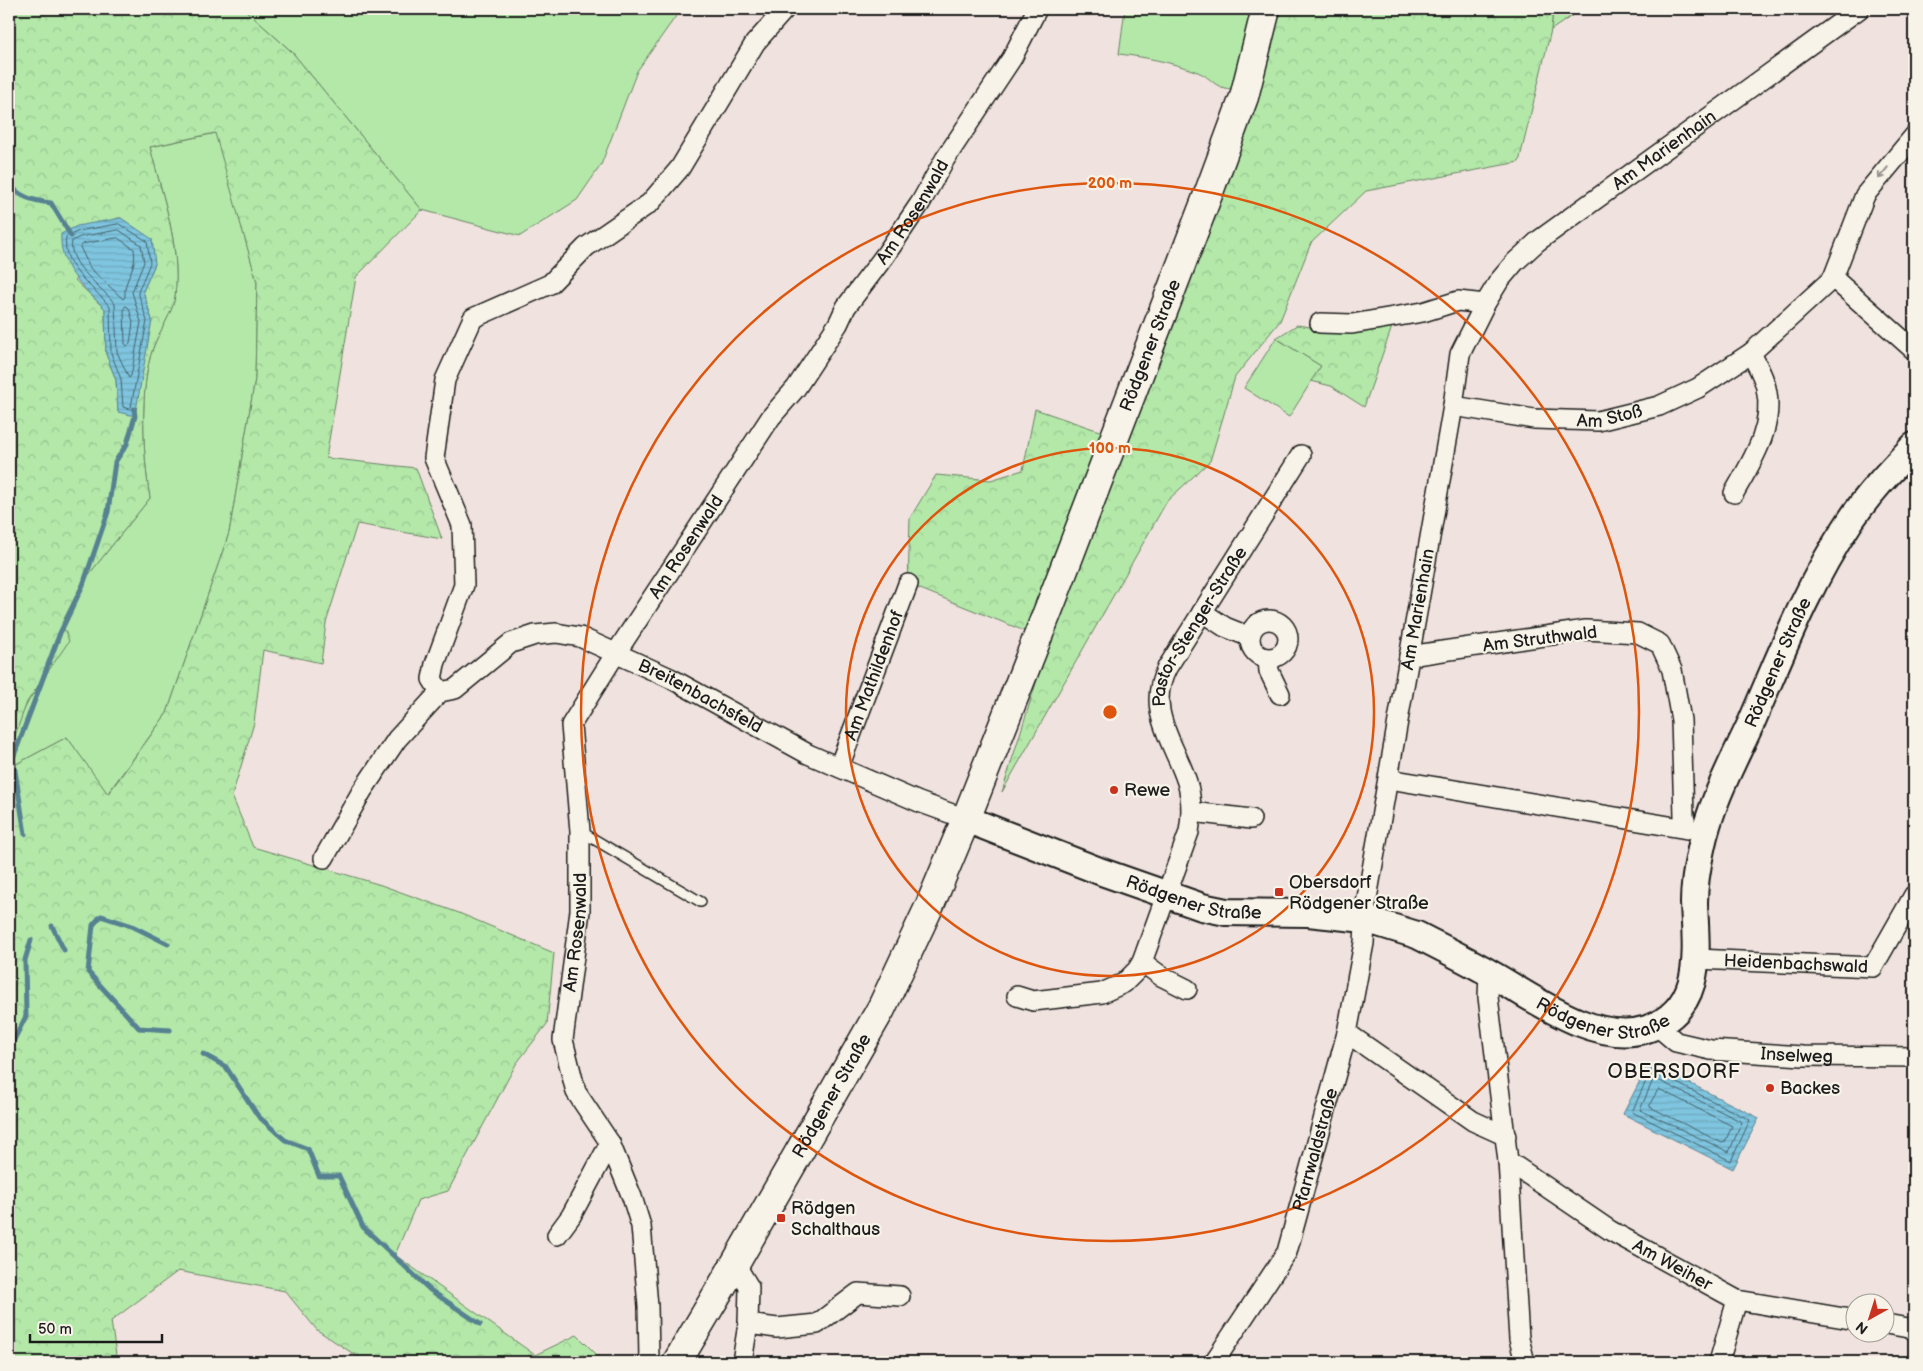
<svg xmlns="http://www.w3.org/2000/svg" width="1923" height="1371" font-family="'Balsamiq Sans',sans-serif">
	<defs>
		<pattern id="forest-crowns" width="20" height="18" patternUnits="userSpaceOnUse" patternTransform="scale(1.25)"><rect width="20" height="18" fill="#b3e8a9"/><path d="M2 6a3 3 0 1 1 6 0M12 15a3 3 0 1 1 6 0" fill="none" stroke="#99c691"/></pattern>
		<pattern id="water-rules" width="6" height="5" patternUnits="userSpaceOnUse" patternTransform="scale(1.25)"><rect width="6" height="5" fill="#7fc5df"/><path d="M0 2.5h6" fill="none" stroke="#6da9bf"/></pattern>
	</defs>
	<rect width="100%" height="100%" fill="#f0e2de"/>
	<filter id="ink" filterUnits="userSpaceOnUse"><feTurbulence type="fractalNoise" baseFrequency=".02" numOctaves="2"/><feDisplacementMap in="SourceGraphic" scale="10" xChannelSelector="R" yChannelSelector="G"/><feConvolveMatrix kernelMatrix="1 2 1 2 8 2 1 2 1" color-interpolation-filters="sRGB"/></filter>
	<g filter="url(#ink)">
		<!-- green -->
		<g fill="#b3e8a9" stroke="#688262">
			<polygon points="244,9 681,9 637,71 601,165 577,200 520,236 422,210 292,52"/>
			<path d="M1125 9H1256L1235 89C1212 89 1213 77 1195 71 1170 62 1145 57 1119 54Z"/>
			<polygon points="1553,9 1582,9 1551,30"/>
			<path d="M216 133 257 282 255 379 229 533 167 713 107 794 67 737 9 768C9 720 42 679 68 641L62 623 82 583 150 498C143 458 139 386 153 348 159 331 173 313 175 295 181 245 162 195 150 147Z"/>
			<polygon points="1276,338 1321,366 1289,417 1244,388"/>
		</g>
		<!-- forest -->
		<g fill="url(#forest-crowns)" stroke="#688262" fill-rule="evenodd">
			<path d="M9 9H244L292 52 422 210 356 277 326 458 416 468 442 539 357 524 326 623 321 663 263 650 254 723 232 796 253 847 381 885 459 913 554 953 547 1024 516 1064 448 1191 418 1200 395 1255 535 1355 577 1335 604 1362H366L317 1330 285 1291 178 1271 111 1321 117 1362H9V768L67 737 108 794 167 713 229 533 255 379 257 282 215 133 150 147C162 195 181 246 175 296 173 313 159 331 153 348 139 386 143 458 150 498L82 583 62 623 69 641 27 702 9 752ZM121 218 155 264 143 291 152 320 118 412 116 380 106 354 105 309 75 280 100 223Z"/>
			<polygon points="1273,9 1553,9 1551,30 1519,162 1366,191 1311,243 1280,321 1235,377 1210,461 1167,501 1002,792 1050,638"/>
			<polygon points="1393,324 1364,407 1331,386 1311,381 1321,366 1276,338 1297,325 1329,330"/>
			<polygon points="1035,409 1114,436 1037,636 908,584 910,518 936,475 991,480 1023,470"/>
		</g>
		<!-- water -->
		<g fill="url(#water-rules)" stroke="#578191">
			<path d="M121 218 152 239 155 264 143 291 152 320 135 416 118 412 116 380 106 354 105 309C83 286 59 268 61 234L77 226Z"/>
			<polygon points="1649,1063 1759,1118 1733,1169 1623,1114"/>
		</g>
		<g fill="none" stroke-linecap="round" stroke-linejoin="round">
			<!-- shore -->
			<g stroke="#44606a" stroke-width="1">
				<path d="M119 224 147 241 150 263 138 292 147 321 131 407 129 409 123 407 121 379 111 353 110 307C94 286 61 268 66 237L79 231Z"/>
				<path d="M119 230 141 245 144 262 132 292 141 322 131 376 129 378 117 352 115 304C103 287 67 265 72 241L80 237Z"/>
				<path d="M118 238 134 249C138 269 123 278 125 297L123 299 90 268 80 247 83 244Z"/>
				<polygon points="126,306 129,308 133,322 130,344 127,346 125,344 124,309"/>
				<polygon points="1653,1071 1750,1120 1731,1161 1632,1112 1650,1072"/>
				<polygon points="1656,1079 1742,1122 1729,1152 1640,1110 1653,1080"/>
				<polygon points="1659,1089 1732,1126 1725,1142 1722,1143 1650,1107 1650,1104"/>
			</g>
			<!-- stream -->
			<g stroke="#578191" stroke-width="5">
				<path d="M9 183C19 198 35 201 51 203L71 236"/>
				<polyline points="25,834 13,758 60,633 83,585 108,512 115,462 127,444 135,416 134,409"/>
				<polyline points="52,926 64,950"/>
				<polyline points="168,944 132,926 101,916 93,925 88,972 139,1028 170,1030"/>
				<polyline points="9,1050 26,1016 25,960 31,940"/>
				<polyline points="203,1054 226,1067 258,1116 285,1140 308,1149 319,1176 339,1176 363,1227 430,1290 480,1324"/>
			</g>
			<!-- service casing -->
			<g stroke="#1c1c1c" stroke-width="12">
				<polyline id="service" points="580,831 701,902"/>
			</g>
			<!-- minor casing -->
			<g stroke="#1c1c1c" stroke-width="22">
				<g id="minor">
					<polyline points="1833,278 1914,350"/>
					<polyline points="1320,323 1352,324 1423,312 1458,301 1485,304"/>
					<path id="s1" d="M1453 406 1534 419 1598 421 1659 406 1698 388 1751 353 1833 278 1865 195 1914 136"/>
					<path d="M1734 493C1752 461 1775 426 1766 388 1764 376 1756 364 1751 353"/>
					<polyline points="1202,612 1225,627 1250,637"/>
					<circle cx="1269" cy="639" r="19"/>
					<polyline points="1268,659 1269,671 1280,694"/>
					<polyline points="440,692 432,679 435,664 464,585 462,525 434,458 445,380 473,318 550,284 586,247 650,203 680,168 755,43 785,9"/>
					<path id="s2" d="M839 767 908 584"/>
					<polyline points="1389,779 1687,829 1684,816 1681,720 1672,670 1660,644 1638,633 1586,630 1409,656"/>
					<polyline points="1192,812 1251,819"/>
					<path id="s3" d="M324 858 362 791 397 739 440 692 455 689 511 643 535 635 556 633 580 637 670 678 808 754 919 802 966 819"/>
					<path id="s4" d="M1697 959 1873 967 1914 895"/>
					<polyline points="1142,962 1161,976 1187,989"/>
					<path id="s5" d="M1489 973 1488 997 1508 1161 1611 1231 1737 1300 1856 1320"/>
					<path id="s6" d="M1017 996 1033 1001 1102 993 1124 983 1137 970 1142 962 1189 832C1192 815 1192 799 1187 782 1174 742 1145 710 1167 668L1301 455"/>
					<path id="s7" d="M1656 1025 1676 1042 1711 1050 1803 1056 1914 1057"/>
					<polyline points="1347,1033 1473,1121 1506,1136"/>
					<polyline points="1508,1161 1519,1339 1525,1362"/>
					<polyline points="557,1235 571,1216 610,1143"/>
					<polyline points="735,1264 749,1287 748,1324 742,1362"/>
					<polyline points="748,1324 777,1328 817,1324 858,1293 900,1296"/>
					<polyline points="1886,1324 1914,1329"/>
					<path id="s8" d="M651 1362 649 1359 648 1306 641 1226 632 1197 610 1143 576 1092 563 1040 580 911V831L571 725 616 653 771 417 796 388 838 324 846 307 886 254 921 202 945 159 1012 58 1037 9"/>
					<path id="s9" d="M1214 1362 1287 1252 1347 1033 1364 943 1366 904 1453 406 1460 354 1485 304 1499 281 1515 262 1538 241 1859 9"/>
					<polyline points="1719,1362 1737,1300"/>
				</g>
			</g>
			<!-- secondary casing -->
			<g stroke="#1c1c1c" stroke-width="30">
				<g id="secondary">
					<path id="s10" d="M966 819 1102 872 1202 907 1226 912 1308 913 1365 919 1417 935C1442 948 1467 960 1491 974 1532 997 1596 1046 1647 1029 1705 1009 1696 952 1694 903 1694 885 1697 867 1701 849 1710 804 1733 762 1752 721 1781 654 1808 584 1849 523 1867 495 1891 470 1914 446"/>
				</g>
			</g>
			<!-- primary casing -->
			<g stroke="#1c1c1c" stroke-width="31">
				<g id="primary">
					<path id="s11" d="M677 1362 735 1264 881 1009 930 905 966 819 1053 598 1209 192 1244 97 1266 9"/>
				</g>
			</g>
			<!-- service -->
			<use href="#service" stroke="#f7f3e8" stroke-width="9"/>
			<!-- minor -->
			<use href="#minor" stroke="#f7f3e8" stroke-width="19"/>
			<!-- secondary -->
			<use href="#secondary" stroke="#f7f3e8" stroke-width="26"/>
			<!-- primary -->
			<use href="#primary" stroke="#f7f3e8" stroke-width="28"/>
		</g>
		<!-- one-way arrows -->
		<defs><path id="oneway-shaft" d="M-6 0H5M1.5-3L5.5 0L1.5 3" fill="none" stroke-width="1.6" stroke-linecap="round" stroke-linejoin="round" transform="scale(1.25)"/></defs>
		<use stroke="#94928c" href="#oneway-shaft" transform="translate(1883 173) rotate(130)"/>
	</g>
	<!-- distance rings -->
	<g fill="none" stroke="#de560d" stroke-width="2.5">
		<circle cx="1110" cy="712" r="264"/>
		<circle cx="1110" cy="712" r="529"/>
	</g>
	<!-- markers -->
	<g fill="#c8321e" stroke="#f7f3e8" stroke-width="2">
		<circle cx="1114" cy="790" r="5"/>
		<rect x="1274" y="887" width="10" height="10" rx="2.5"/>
		<circle cx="1770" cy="1088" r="5"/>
		<rect x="776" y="1213" width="10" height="10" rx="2.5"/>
	</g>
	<g text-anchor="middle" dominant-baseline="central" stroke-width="4.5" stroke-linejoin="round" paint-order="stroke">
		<!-- street labels -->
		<g font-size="18" fill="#1c1c1c" stroke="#f7f3e8">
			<text stroke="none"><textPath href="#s9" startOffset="1342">Am Marienhain</textPath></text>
			<text stroke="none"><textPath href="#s8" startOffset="1274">Am Rosenwald</textPath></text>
			<text stroke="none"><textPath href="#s11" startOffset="1124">Rödgener Straße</textPath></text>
			<text stroke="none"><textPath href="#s1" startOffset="158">Am Stoß</textPath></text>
			<text stroke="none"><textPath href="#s8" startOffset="869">Am Rosenwald</textPath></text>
			<text stroke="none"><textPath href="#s9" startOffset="789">Am Marienhain</textPath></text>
			<text stroke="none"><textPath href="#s6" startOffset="498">Pastor-Stenger-Straße</textPath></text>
			<text transform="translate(1540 639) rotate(-7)">Am Struthwald</text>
			<text stroke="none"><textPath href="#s10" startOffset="1128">Rödgener Straße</textPath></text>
			<text stroke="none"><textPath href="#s2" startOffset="98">Am Mathildenhof</textPath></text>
			<text stroke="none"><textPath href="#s3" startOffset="496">Breitenbachsfeld</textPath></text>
			<text stroke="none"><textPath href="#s10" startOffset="242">Rödgener Straße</textPath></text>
			<text stroke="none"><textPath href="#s8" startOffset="449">Am Rosenwald</textPath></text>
			<text stroke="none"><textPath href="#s4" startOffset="99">Heidenbachswald</textPath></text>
			<text stroke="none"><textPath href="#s10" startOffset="678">Rödgener Straße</textPath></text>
			<text stroke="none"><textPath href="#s7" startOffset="148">Inselweg</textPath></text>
			<text stroke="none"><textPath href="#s11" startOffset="308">Rödgener Straße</textPath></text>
			<text stroke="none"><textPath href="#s9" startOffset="238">Pfarrwaldstraße</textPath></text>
			<text stroke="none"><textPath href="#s5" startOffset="384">Am Weiher</textPath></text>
		</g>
		<!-- poi labels -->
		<g font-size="18" fill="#1c1c1c" stroke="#f7f3e8" text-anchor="start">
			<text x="1124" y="790">Rewe</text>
			<text x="1289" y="882">Obersdorf<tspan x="1289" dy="21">Rödgener Straße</tspan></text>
			<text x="1780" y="1088">Backes</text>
			<text x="791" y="1208">Rödgen<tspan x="791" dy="21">Schalthaus</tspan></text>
		</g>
		<!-- quarter labels -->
		<g font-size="20" letter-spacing="1" fill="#1c1c1c" stroke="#f7f3e8">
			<text x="1674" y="1072">OBERSDORF</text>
		</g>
	</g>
	<circle cx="1110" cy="712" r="8" fill="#de560d" stroke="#f7f3e8" stroke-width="2.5"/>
	<g font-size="15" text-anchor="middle" font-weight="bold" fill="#de560d" stroke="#f7f3e8" stroke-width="4.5" stroke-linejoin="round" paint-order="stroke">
		<text x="1110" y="188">200 m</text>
		<text x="1110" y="453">100 m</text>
	</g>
	<!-- margin -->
	<rect width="1923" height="1371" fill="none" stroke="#f7f3e8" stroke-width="30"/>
	<rect x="15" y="15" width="1893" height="1341" fill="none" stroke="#1c1c1c" stroke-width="2" filter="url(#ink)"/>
	<!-- north arrow -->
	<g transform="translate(1870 1318) rotate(219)"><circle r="24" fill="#f7f3e8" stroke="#9f9d96"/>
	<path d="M0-4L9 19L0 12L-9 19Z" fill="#c8321e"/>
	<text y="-8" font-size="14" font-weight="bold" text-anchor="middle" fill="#1c1c1c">N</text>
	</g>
	<!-- scale -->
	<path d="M30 1334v8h132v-8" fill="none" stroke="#1c1c1c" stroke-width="2.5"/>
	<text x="38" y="1334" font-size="15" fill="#1c1c1c" stroke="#f7f3e8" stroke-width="4" paint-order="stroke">50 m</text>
</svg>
